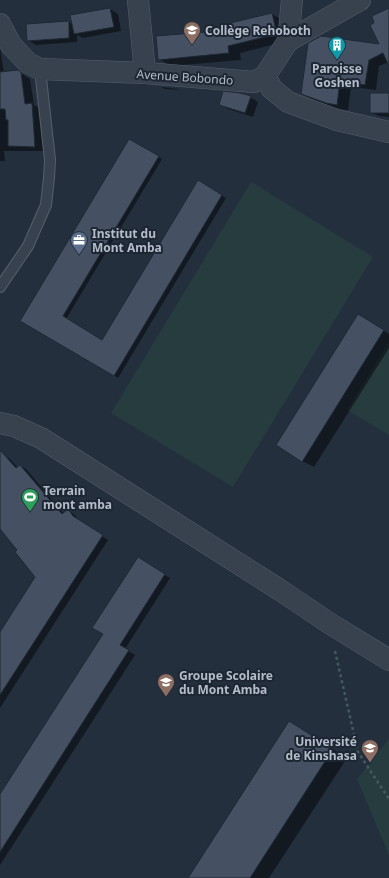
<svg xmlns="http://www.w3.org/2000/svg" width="389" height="878" font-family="'Noto Sans',sans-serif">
	<rect width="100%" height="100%" fill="#242f3e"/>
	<!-- green -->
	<g fill="#263c3f">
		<polygon points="251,182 373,257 233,487 111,413"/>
		<polygon points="389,341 389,435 347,410"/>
		<polygon points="389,739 389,855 357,779"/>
	</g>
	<!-- shadow -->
	<g fill="#0007">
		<polygon points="110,9 118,14 121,31 83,38 77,35 77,42 36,45 28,40 69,22 73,24"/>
		<polygon points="389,9 389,62 379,66 376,90 351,87 348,110 338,109 313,100 302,94 381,45 376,23"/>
		<polygon points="272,14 284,21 288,41 240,53 241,60 171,66 159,59 207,33"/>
		<polygon points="0,47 4,73 17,71 30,79 34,105 41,109 44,151 4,151 5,161 0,161"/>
		<polygon points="161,87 177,89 180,90 165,89"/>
		<polygon points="389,94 389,117 379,116 371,112"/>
		<polygon points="250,97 258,102 253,117 228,109 220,104"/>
		<polygon points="130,140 162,159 66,319 103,341 198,181 226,198 118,378 22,321"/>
		<polygon points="370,322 389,334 389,348 314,467 302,461"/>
		<polygon points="4,456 10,459 18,468 21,466 26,469 64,514 68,511 74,514 79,521 108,540 0,708 0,634 36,577 19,550 0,527 0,459"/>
		<polygon points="144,562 170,578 125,649 135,655 0,865 0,796 104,634"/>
		<polygon points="290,722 347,758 269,878 189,878"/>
	</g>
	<!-- building -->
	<g fill="#455162" stroke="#1f2835">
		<polygon points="110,8 114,27 74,34 70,15"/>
		<polygon points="389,8 389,66 383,53 369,60 365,85 340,81 337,105 326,103 301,94 308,43 321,36 379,44 370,25 374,23 372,16"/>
		<polygon points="272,13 277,34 228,46 229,53 158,60 156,36 206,32 205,29"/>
		<polygon points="69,21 69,38 27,41 26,24"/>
		<polygon points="18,70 21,72 25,104 32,103 35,147 8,146 8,120 6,120 5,109 0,109 0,72"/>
		<polygon points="223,91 240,93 251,96 245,113 219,105"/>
		<rect x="370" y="93" width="19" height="20"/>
		<polygon points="129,139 159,156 63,316 102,340 198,180 222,195 114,376 20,321"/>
		<polygon points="358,314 384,330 302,462 276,445"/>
		<polygon points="0,450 16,468 20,465 62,514 68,509 73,516 103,535 0,695 0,632 35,577 15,552 17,550 0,529"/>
		<polygon points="138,557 165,574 120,645 129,650 0,852 0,794 103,634 92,628"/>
		<polygon points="289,721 333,749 250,878 188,878"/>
	</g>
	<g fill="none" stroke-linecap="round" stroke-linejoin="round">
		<!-- service casing -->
		<g stroke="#565f6c" stroke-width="12">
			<polyline id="service" points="0,287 28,246 46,205 49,178 50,160 40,69"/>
		</g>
		<!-- minor casing -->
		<g stroke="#565f6c" stroke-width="22">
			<g id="minor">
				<polyline points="138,0 145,73"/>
				<polyline points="0,24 11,45 28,63 40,69 145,73 254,82 265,76 288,41 360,0"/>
				<polyline points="288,41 292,0"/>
				<polyline points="265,76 272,89 288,102 337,120 389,132"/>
				<polyline points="0,423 14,426 41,438 280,590 329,623 389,660"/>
			</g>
		</g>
		<!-- path -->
		<polyline stroke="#44595c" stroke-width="2.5" stroke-dasharray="3 3" stroke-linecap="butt" points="335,651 358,752 389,799"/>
		<!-- service -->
		<use href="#service" stroke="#38414e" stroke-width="10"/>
		<!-- minor -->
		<use href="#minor" stroke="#38414e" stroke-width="21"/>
	</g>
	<!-- icons -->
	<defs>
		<g id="school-pin" transform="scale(0.9)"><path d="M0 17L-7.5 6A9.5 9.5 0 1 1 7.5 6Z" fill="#8d6e63" stroke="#1d2633"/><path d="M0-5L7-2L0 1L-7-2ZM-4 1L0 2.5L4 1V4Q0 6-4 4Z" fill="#fff"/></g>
		<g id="building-pin" transform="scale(0.9)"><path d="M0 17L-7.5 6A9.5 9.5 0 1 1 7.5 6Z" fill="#0f9aa8" stroke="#1d2633"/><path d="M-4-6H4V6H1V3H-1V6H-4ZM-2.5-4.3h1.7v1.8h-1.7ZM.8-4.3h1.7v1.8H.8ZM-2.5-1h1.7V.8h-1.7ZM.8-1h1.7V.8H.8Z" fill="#fff"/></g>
		<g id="office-pin" transform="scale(0.9)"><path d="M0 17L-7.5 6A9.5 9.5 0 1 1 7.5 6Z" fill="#5c6f8a" stroke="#1d2633"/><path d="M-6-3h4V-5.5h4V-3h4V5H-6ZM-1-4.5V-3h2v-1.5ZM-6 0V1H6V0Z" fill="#fff"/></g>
		<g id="stadium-pin" transform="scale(0.9)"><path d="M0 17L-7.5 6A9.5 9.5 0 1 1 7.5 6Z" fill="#2e9e5b" stroke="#1d2633"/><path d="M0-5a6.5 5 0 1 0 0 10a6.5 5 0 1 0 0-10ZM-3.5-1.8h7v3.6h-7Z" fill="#fff"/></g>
		<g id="university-pin" transform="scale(0.9)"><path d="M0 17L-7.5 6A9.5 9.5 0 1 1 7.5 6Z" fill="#8d6e63" stroke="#1d2633"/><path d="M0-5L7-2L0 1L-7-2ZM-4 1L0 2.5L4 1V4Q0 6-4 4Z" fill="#fff"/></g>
	</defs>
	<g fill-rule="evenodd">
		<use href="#school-pin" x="192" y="30"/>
		<use href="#building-pin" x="337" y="45"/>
		<use href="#office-pin" x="79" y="240"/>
		<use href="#stadium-pin" x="30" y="497"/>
		<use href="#school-pin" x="166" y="682"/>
		<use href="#university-pin" x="370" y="748"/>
	</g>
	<g text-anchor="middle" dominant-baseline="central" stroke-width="4" stroke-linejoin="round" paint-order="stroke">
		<!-- poi labels -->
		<g font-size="12" font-weight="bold" fill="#b4bcc9" stroke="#1d2633" text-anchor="start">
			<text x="205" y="30">Collège Rehoboth</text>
			<text x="337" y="68" text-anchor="middle">Paroisse<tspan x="337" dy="14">Goshen</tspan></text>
			<text x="92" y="233">Institut du<tspan x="92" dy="14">Mont Amba</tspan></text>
			<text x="43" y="490">Terrain<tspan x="43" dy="14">mont amba</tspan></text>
			<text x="179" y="675">Groupe Scolaire<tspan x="179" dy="14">du Mont Amba</tspan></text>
			<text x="357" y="741" text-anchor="end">Université<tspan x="357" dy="14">de Kinshasa</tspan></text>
		</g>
		<!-- street labels -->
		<g font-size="12" fill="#b4bcc9" stroke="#1d2633">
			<text transform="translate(185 77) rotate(4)">Avenue Bobondo</text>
		</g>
	</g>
</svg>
